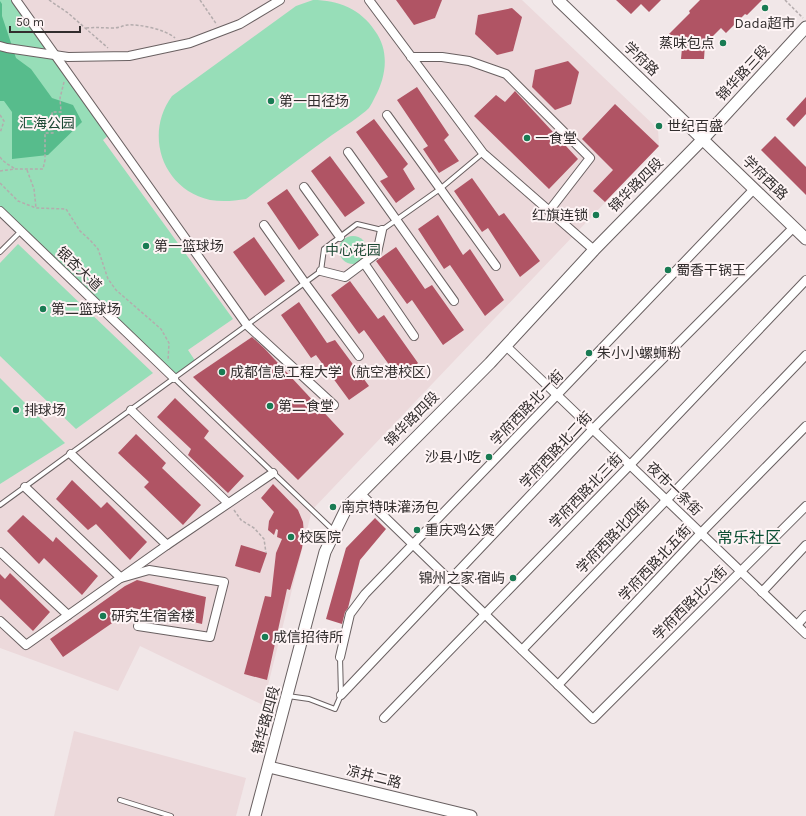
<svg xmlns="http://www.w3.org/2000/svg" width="806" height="816" font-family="Karla,'Noto Sans SC',sans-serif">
	<rect width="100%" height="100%" fill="#f1e7e8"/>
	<!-- built -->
	<g fill="#ecd9db">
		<polygon points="0,0 522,0 658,129 659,146 312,510 263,705 140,646 118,691 0,648"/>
		<polygon points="74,731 246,778 236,816 54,816"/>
	</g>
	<!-- green -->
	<g fill="#97deb8">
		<polygon points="0,0 16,0 111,133 103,140 233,319 188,350 196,362 174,378 0,211"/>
		<path d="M313 0C338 0 361 9 375 31 390 51 386 77 375 97 373 101 371 105 369 108 361 116 342 128 332 135 303 156 275 177 246 199 234 201 222 202 210 200 162 189 144 134 172 96L296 6Z"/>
		<circle cx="353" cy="250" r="14"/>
		<polygon points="18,244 153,373 76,429 0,356 0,263"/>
		<polygon points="0,378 65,443 0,484"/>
	</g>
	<!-- water -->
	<polygon fill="#57bc8c" points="0,1 2,4 2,16 16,58 31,69 52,98 73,105 82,122 48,155 12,159 12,112 4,101 0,101"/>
	<!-- building -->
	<g fill="#b05464">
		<polygon points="396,0 442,0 435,18 414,25"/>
		<polygon points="616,0 661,0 649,12 641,4 631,14"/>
		<polygon points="700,0 762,0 747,15 745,14 726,33 721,28 705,44 704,59 681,59 682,48 668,35 690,13 689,11"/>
		<polygon points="512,8 522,17 513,51 497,55 475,34 478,15"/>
		<polygon points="568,61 579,72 571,104 555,110 532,87 535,70"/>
		<polygon points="417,87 449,135 444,140 459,161 439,173 423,149 428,146 397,100"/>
		<polygon points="515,91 578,159 549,189 474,116 496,95 505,102"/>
		<polygon points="806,97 806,114 794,127 786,119"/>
		<polygon points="615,104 659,146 605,202 593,191 613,170 582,139"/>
		<polygon points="374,119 408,164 403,169 415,189 396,203 380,181 388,177 356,132"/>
		<polygon points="775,136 806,167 806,195 761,150"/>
		<polygon points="330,156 365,203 345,217 311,171"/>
		<polygon points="472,178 499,216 504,213 540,261 520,277 488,228 482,232 454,191"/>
		<polygon points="287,189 319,235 299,250 267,203"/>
		<polygon points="438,215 463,255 470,249 504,300 485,316 450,265 444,269 418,229"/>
		<polygon points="254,237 285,281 265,296 233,252"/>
		<polygon points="396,247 425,289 432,285 464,330 443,345 412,300 407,304 376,261"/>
		<polygon points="350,281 378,319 384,315 418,363 400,380 364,330 359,334 331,295"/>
		<polygon points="299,302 327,343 335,340 369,386 349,400 316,355 311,358 281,315"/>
		<polygon points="252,337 264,348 344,434 298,480 193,377"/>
		<polygon points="175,398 209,431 204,438 244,476 228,493 188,455 191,449 157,417"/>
		<polygon points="136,434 166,463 162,468 201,505 183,525 144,487 149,482 118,453"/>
		<polygon points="72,480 101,508 107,502 147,542 130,560 96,524 88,530 56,499"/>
		<polygon points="273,484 298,510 303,522 304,534 302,548 290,590 287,589 267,680 244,674 265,596 271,597 276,553 282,539 277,537 278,530 276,529 274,535 268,530 269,521 274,512 261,498"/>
		<polygon points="23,515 53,542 56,537 98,576 82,595 44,558 39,564 7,531"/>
		<polygon points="375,518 386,529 360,560 348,608 345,612 342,624 326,619 346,548"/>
		<polygon points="241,545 267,553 260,573 235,566"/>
		<polygon points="10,573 50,612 33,631 0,599 0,574 5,579"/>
		<polygon points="137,580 206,597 202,624 134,608 63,657 50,639 125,586"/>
	</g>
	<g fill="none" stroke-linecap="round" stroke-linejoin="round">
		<!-- lane casing -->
		<g stroke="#696061" stroke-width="6">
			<g id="lane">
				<polyline points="0,252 21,231"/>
				<polyline points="174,378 334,531"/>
				<polyline points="0,505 321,271 324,249 357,224 382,230 440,189 483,153"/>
				<polyline points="288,696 309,699 335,709 341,695 340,657"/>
				<polyline points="120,800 171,816"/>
			</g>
		</g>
		<!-- street casing -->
		<g stroke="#696061" stroke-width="10">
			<g id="street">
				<polyline points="16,0 247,325 334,405"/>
				<polyline points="369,0 483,153 594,250"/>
				<polyline points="0,46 7,48 68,57 129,56 190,43 240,24 280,0"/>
				<polyline points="411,57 442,57 469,61 506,74 590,158 549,211"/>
				<polyline points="387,115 496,266"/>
				<polyline points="348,152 454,301"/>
				<polyline points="304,187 340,237"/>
				<polyline points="0,211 174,378"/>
				<polyline points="264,225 305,283 359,356"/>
				<polyline points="364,263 414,336"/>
				<polyline points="321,271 345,277 377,253 382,230"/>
				<polyline points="506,346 806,634"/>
				<polyline points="131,410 228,503"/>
				<polyline points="71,454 167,545 273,473"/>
				<polyline points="25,487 121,578 149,570 224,582 210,637 138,626"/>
				<polyline points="360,493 593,719 806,506"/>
				<polyline points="0,552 68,615"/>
				<polyline points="762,592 806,545"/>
				<polyline points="0,621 26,645 167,545"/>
				<polyline points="797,625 806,615"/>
				<polyline points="522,650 806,355"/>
				<polyline points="340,657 350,614 365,594 557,395 754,189"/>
				<polyline points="558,685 701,533 806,426"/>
				<polyline points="341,695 593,429 794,227"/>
				<polyline points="384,718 630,465 806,280"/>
			</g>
		</g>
		<!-- secondary casing -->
		<g stroke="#696061" stroke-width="13">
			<g id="secondary">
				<polyline points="558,0 806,239"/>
				<polyline points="269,767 471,816"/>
				<polyline points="255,816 325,552 347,507 490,363 594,250 703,139 806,27"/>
			</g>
		</g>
		<!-- path -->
		<g stroke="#b4acad" stroke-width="1.5" stroke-dasharray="3 2" stroke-linecap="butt">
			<polyline points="49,0 68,13 108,48"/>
			<polyline points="200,0 217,25"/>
			<polyline points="785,0 803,18"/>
			<path d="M86 28C96 27 104 28 114 28 118 28 122 26 127 25 139 24 165 29 175 38"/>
			<polyline points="0,115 4,121 0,133"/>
			<path d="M0 157C4 163 10 165 15 169"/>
			<polyline points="27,170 34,189 36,208"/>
			<polyline points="0,171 15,169 43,169 45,160 45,133 53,133 52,112 61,112 60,98 64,82"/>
			<polyline points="0,183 18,201 36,208 66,209 80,231 90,240 98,249 108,279 116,290 161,329 169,343 168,361"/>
			<polyline points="234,510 241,520 254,528 264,539 266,553"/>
		</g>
		<!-- lane -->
		<use href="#lane" stroke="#fff" stroke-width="4"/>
		<!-- street -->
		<use href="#street" stroke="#fff" stroke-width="8"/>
		<!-- secondary -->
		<use href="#secondary" stroke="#fff" stroke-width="11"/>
	</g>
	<!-- markers -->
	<g fill="#197b53" stroke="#fef4f5" stroke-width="1.5">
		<circle cx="765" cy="8" r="4"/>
		<circle cx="723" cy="43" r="4"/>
		<circle cx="271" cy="101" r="4"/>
		<circle cx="659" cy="126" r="4"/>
		<circle cx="527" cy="138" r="4"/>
		<circle cx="596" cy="215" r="4"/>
		<circle cx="146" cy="246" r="4"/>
		<circle cx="668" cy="270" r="4"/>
		<circle cx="43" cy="309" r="4"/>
		<circle cx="589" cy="353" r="4"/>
		<circle cx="222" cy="372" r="4"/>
		<circle cx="270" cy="406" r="4"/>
		<circle cx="16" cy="410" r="4"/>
		<circle cx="489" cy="457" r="4"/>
		<circle cx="333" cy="507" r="4"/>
		<circle cx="417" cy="530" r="4"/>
		<circle cx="291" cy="537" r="4"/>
		<circle cx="513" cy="578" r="4"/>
		<circle cx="103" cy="616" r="4"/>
		<circle cx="265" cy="637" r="4"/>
	</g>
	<g text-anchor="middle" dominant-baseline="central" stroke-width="4" stroke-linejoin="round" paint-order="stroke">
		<!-- poi labels -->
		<g font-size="14" fill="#312d2d" stroke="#fef4f5" text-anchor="start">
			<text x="765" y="23" text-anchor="middle">Dada超市</text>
			<text x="715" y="43" text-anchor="end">蒸味包点</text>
			<text x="279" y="101">第一田径场</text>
			<text x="667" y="126">世纪百盛</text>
			<text x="535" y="138">一食堂</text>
			<text x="588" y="215" text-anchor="end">红旗连锁</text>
			<text x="154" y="246">第一篮球场</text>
			<text x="676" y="270">蜀香干锅王</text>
			<text x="51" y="309">第二篮球场</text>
			<text x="597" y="353">朱小小螺蛳粉</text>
			<text x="230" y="372">成都信息工程大学（航空港校区）</text>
			<text x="278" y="406">第二食堂</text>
			<text x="24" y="410">排球场</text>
			<text x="481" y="457" text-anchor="end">沙县小吃</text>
			<text x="341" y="507">南京特味灌汤包</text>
			<text x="425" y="530">重庆鸡公煲</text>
			<text x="299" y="537">校医院</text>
			<text x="505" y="578" text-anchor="end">锦州之家·宿屿</text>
			<text x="111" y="616">研究生宿舍楼</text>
			<text x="273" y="637">成信招待所</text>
		</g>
		<!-- street labels -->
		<g font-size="14" fill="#312d2d" stroke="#fef4f5">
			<text transform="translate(641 59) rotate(44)">学府路</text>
			<text transform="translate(743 73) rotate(-47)">锦华路三段</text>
			<text transform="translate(765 178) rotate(44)">学府西路</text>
			<text transform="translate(636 185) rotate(-45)">锦华路四段</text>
			<text transform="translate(79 269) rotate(44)">银杏大道</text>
			<text transform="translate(527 408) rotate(-46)">学府西路北一街</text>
			<text transform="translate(412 419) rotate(-45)">锦华路四段</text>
			<text transform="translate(556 450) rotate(-47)">学府西路北二街</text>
			<text transform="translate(674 489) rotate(44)">夜市一条街</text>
			<text transform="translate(586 491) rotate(-46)">学府西路北三街</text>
			<text transform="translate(613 536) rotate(-46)">学府西路北四街</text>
			<text transform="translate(655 563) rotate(-47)">学府西路北五街</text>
			<text transform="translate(690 603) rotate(-45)">学府西路北六街</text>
			<text transform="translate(266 720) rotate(-75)">锦华路四段</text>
			<text transform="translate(374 777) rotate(14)">凉井二路</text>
		</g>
		<!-- park labels -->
		<g font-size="14" fill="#1d4834" stroke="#fef4f5">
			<text x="47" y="123">汇海公园</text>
			<text x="353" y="250">中心花园</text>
		</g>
		<!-- quarter labels -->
		<g font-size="16" fill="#0b4f34" stroke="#fef4f5">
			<text x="749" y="537">常乐社区</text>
		</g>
	</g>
	<!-- scale -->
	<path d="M10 26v6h70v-6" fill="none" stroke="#312d2d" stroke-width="2"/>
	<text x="16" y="26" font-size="12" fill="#312d2d" stroke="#fef4f5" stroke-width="3" paint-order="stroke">50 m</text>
</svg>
